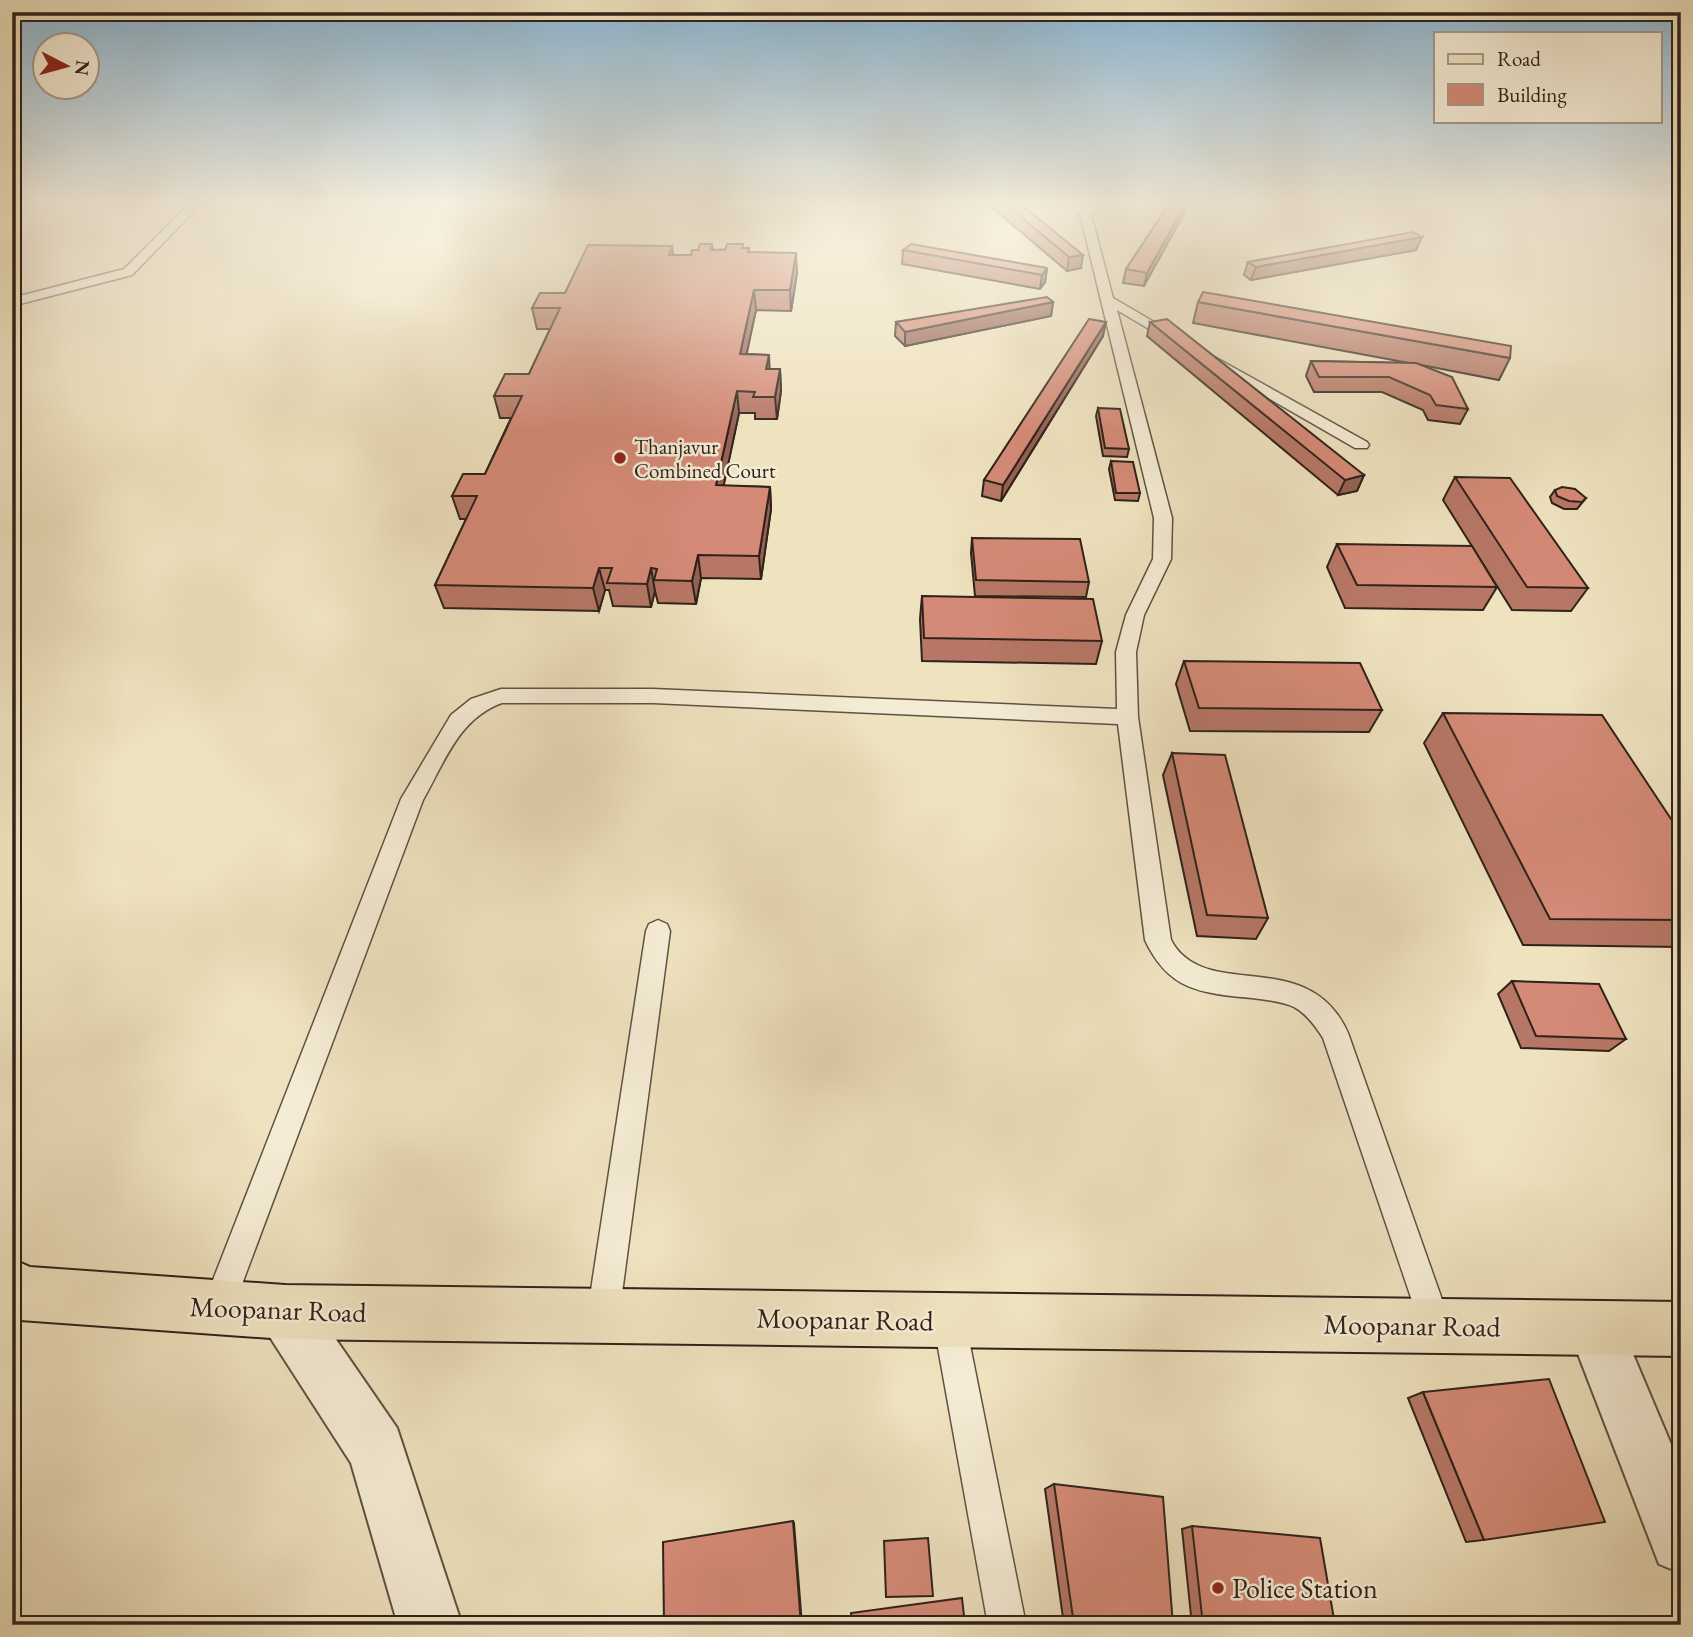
<svg xmlns="http://www.w3.org/2000/svg" width="1693" height="1637" font-family="'EB Garamond',serif">
	<rect width="100%" height="100%" fill="#efe2bf"/>
	<filter id="stains"><feTurbulence type="fractalNoise" baseFrequency=".00286" numOctaves="4"/><feColorMatrix values="0 0 0 0 .2 0 0 0 0 .09 0 0 0 0 .02 0 0 0 .5 -.17"/></filter>
	<radialGradient id="worn" r=".72"><stop offset=".6" stop-color="#630" stop-opacity="0"/><stop offset="1" stop-color="#630" stop-opacity=".3"/></radialGradient>
	<g fill="none" stroke-linecap="round" stroke-linejoin="round">
		<!-- lane casing -->
		<g stroke="#5e5243" stroke-width="3">
			<g id="lane">
				<polygon points="190,203 202,203 132,275 12,306 12,298 124,269"/>
				<path d="M1057 203H1073L1085 208 1100 203H1117L1091 214 1113 298 1183 339 1181 342H1171L1117 310 1172 518 1171 559 1144 615 1136 652 1138 717 1171 940C1205 1004 1308 943 1348 1033L1451 1325 1446 1336 1435 1341 1424 1336 1323 1038C1316 1027 1307 1014 1294 1007 1282 1001 1266 1000 1252 998 1201 993 1169 991 1145 940L1118 724 653 703H502C459 718 444 763 423 800L229 1319 218 1324 207 1319 202 1308 401 799 451 715 471 699 501 689H653L1117 709 1116 652 1126 615 1153 559 1154 518 1080 214Z"/>
				<polygon points="1209,354 1367,442 1369,445 1367,448 1355,448 1204,361 1204,355"/>
				<polygon points="658,920 667,924 670,931 619,1316 614,1327 603,1332 592,1327 587,1316 646,931 649,924"/>
				<polygon points="949,1304 960,1309 965,1320 1026,1625 988,1625 933,1320 938,1309"/>
			</g>
		</g>
		<!-- street casing -->
		<g stroke="#5e5243" stroke-width="4">
			<g id="street">
				<polygon points="285,1285 304,1293 397,1428 462,1625 398,1625 351,1463 266,1331 258,1312 266,1293"/>
				<polygon points="1595,1301 1614,1309 1681,1468 1681,1573 1659,1564 1568,1328 1576,1309"/>
			</g>
		</g>
		<!-- primary casing -->
		<g stroke="#2e221a" stroke-width="4">
			<polygon id="primary" points="12,1259 30,1267 285,1285 1681,1302 1681,1356 285,1339 20,1320 12,1317"/>
		</g>
		<!-- lane -->
		<use href="#lane" fill="#f5ecd5" fill-rule="evenodd"/>
		<!-- street -->
		<use href="#street" fill="#f5ecd5" fill-rule="evenodd"/>
		<!-- primary -->
		<use href="#primary" fill="#efe2bf" fill-rule="evenodd"/>
	</g>
	<!-- wall -->
	<g fill="#b77766" stroke="#2e221a" stroke-width="2">
		<polygon points="987,203 1019,203 1081,268 1067,271"/>
		<polygon points="1170,203 1144,286 1123,283 1126,269"/>
		<polygon points="1422,237 1416,250 1251,280 1244,275 1248,262"/>
		<polygon points="712,244 713,250 749,248 749,252 797,273 791,311 756,310 746,354 769,355 769,369 780,369 781,391 777,419 755,419 755,413 739,413 723,486 770,487 771,509 761,579 701,578 696,604 658,603 655,591 651,607 613,606 609,590 605,590 599,611 444,608 435,585 466,519 460,519 452,496 485,474 511,418 500,418 494,396 529,374 550,329 537,329 532,308 672,246 673,255 691,255 698,250"/>
		<polygon points="903,250 1047,268 1045,282 1040,289 902,264"/>
		<polygon points="1053,302 1051,316 905,346 895,336 896,322"/>
		<polygon points="1198,302 1510,358 1499,380 1421,365 1468,409 1460,424 1428,420 1423,410 1382,392 1314,392 1306,376 1311,361 1409,363 1193,323"/>
		<polygon points="1150,322 1364,475 1357,491 1338,495 1147,336"/>
		<polygon points="1103,336 1001,501 982,496 984,480"/>
		<polygon points="1098,408 1129,449 1127,457 1103,456 1096,416"/>
		<polygon points="1111,461 1140,493 1138,501 1115,500 1109,469"/>
		<polygon points="1455,477 1588,588 1571,611 1512,610 1443,500"/>
		<polygon points="1555,490 1586,498 1577,509 1564,509 1552,503 1550,497"/>
		<polygon points="972,538 1089,582 1086,597 975,596 971,553"/>
		<polygon points="1337,544 1497,587 1483,610 1345,608 1327,567"/>
		<polygon points="922,596 1102,641 1096,664 922,661 920,619"/>
		<polygon points="1184,661 1382,710 1369,732 1190,731 1176,684"/>
		<polygon points="1443,713 1681,834 1681,947 1523,945 1424,743"/>
		<polygon points="1172,753 1268,918 1256,939 1197,936 1163,775"/>
		<polygon points="1512,981 1626,1039 1609,1051 1521,1048 1498,994"/>
		<polygon points="1423,1392 1484,1540 1466,1542 1408,1398"/>
		<polygon points="1054,1484 1173,1625 1064,1625 1045,1489"/>
		<polygon points="1192,1526 1335,1625 1192,1625 1182,1529"/>
	</g>
	<!-- shaded-wall -->
	<g fill="#956153" stroke="#2e221a" stroke-width="2">
		<polygon points="1186,203 1190,203 1144,286 1147,273"/>
		<polygon points="1422,237 1416,250 1251,280 1256,267"/>
		<polygon points="796,253 797,273 791,311 790,290"/>
		<polygon points="1083,255 1081,268 1067,271 1069,257"/>
		<polygon points="1047,268 1045,282 1040,289 1042,275"/>
		<polygon points="754,290 756,310 742,376 740,354"/>
		<polygon points="1053,302 1051,316 905,346 905,332"/>
		<polygon points="1106,322 1103,336 1001,501 1003,485"/>
		<polygon points="769,355 770,376 766,369"/>
		<polygon points="780,369 781,391 777,419 775,397"/>
		<polygon points="737,391 739,413 719,508 716,485"/>
		<polygon points="1364,475 1357,491 1338,495 1345,480"/>
		<polygon points="770,487 771,509 761,579 759,556"/>
		<polygon points="698,555 701,578 696,604 692,581"/>
		<polygon points="599,568 605,590 599,611 593,588"/>
		<polygon points="651,568 655,591 651,607 647,584"/>
		<polygon points="793,1521 794,1523 802,1625 801,1625"/>
	</g>
	<!-- building -->
	<g fill="#d58a77" stroke="#2e221a" stroke-width="2">
		<polygon points="1004,203 1019,203 1083,255 1069,257"/>
		<polygon points="1170,203 1186,203 1147,273 1126,269"/>
		<polygon points="1413,232 1422,237 1256,267 1248,262"/>
		<polygon points="700,244 712,244 711,250 725,250 727,244 743,244 742,248 749,248 748,252 796,253 790,290 754,290 740,354 769,355 766,369 780,369 775,397 753,397 755,392 737,391 716,485 770,487 759,556 698,555 692,581 654,580 657,569 651,568 647,584 607,583 612,568 599,568 593,588 435,585 477,496 452,496 463,474 485,474 522,396 494,396 505,374 529,374 560,308 532,308 540,293 565,293 588,245 672,246 669,255 691,255 692,250 698,250"/>
		<polygon points="911,244 1047,268 1042,275 903,250"/>
		<polygon points="1203,292 1511,346 1510,358 1198,302"/>
		<polygon points="1047,297 1053,302 905,332 896,322"/>
		<polygon points="1089,319 1106,322 1003,485 984,480"/>
		<polygon points="1167,319 1364,475 1345,480 1150,322"/>
		<polygon points="1311,361 1416,363 1452,377 1468,409 1436,405 1430,395 1389,377 1319,377"/>
		<polygon points="1098,408 1120,409 1129,449 1105,448"/>
		<polygon points="1111,461 1133,462 1140,493 1116,493"/>
		<polygon points="1455,477 1510,478 1588,588 1527,587"/>
		<polygon points="1562,487 1575,489 1586,498 1582,502 1569,501 1557,496 1555,490"/>
		<polygon points="972,538 1080,539 1089,582 976,580"/>
		<polygon points="1337,544 1472,546 1497,587 1357,585"/>
		<polygon points="922,596 1093,599 1102,641 924,638"/>
		<polygon points="1184,661 1360,663 1382,710 1199,708"/>
		<polygon points="1443,713 1602,715 1681,834 1681,920 1550,919"/>
		<polygon points="1172,753 1225,755 1268,918 1207,915"/>
		<polygon points="1512,981 1599,984 1626,1039 1536,1036"/>
		<polygon points="1549,1379 1605,1522 1484,1540 1423,1392"/>
		<polygon points="1054,1484 1163,1497 1173,1625 1074,1625"/>
		<polygon points="793,1521 801,1625 664,1625 663,1542"/>
		<polygon points="1192,1526 1320,1538 1335,1625 1203,1625"/>
		<polygon points="928,1538 933,1596 886,1597 884,1541"/>
		<polygon points="962,1598 965,1625 852,1625 851,1613"/>
	</g>
	<!-- sky -->
	<linearGradient id="sky" x2="0" y2="1"><stop stop-color="#8ab7d6"/><stop offset="0.47" stop-color="#f8f2e2"/><stop offset="1" stop-color="#f8f2e2" stop-opacity="0"/></linearGradient>
	<rect width="1693" height="432" fill="url(#sky)"/>
	<!-- markers -->
	<g fill="#8f2418" stroke="#f5ecd5" stroke-width="2.5">
		<circle cx="620" cy="458" r="7"/>
		<circle cx="1218" cy="1588" r="7"/>
	</g>
	<g text-anchor="middle" dominant-baseline="central" stroke-width="5" stroke-linejoin="round" paint-order="stroke">
		<!-- far-poi labels -->
		<g font-size="21" fill="#2e221a" stroke="#f5ecd5" text-anchor="start">
			<text x="634" y="446">Thanjavur<tspan x="634" dy="24">Combined Court</tspan></text>
		</g>
		<!-- near-street labels -->
		<g font-size="28" fill="#2e221a" stroke="#f5ecd5">
			<text transform="translate(278 1309) rotate(2)">Moopanar Road</text>
			<text transform="translate(845 1319) rotate(1)">Moopanar Road</text>
			<text transform="translate(1412 1325) rotate(1)">Moopanar Road</text>
		</g>
		<!-- near-poi labels -->
		<g font-size="28" fill="#2e221a" stroke="#f5ecd5" text-anchor="start">
			<text x="1232" y="1588">Police Station</text>
		</g>
	</g>
	<!-- margin -->
	<rect width="1693" height="1637" fill="none" stroke="#efe2bf" stroke-width="42"/>
	<rect x="14" y="14" width="1665" height="1609" fill="none" stroke="#2e221a" stroke-width="3.5"/>
	<rect x="21" y="21" width="1651" height="1595" fill="none" stroke="#2e221a" stroke-width="2"/>
	<!-- legend -->
	<rect x="1434" y="32" width="228" height="91" fill="#f5ecd5" stroke="#a59b8a" stroke-width="2"/>
	<rect x="1448" y="54" width="35" height="10" fill="#efe2bf" stroke="#a59b8a" stroke-width="2"/>
	<text x="1497" y="66" font-size="21" fill="#2e221a">Road</text>
	<rect x="1448" y="84" width="35" height="21" fill="#d58a77" stroke="#a59b8a" stroke-width="2"/>
	<text x="1497" y="102" font-size="21" fill="#2e221a">Building</text>
	<!-- north arrow -->
	<g transform="translate(66 66) rotate(96)"><circle r="33" fill="#f5ecd5" stroke="#a59b8a" stroke-width="2"/>
	<path d="M0-5L12 26L0 18L-12 26Z" fill="#8f2418"/>
	<text y="-10" font-size="19" font-weight="bold" text-anchor="middle" fill="#2e221a">N</text>
	</g>
	<rect width="100%" height="100%" filter="url(#stains)"/>
	<rect width="100%" height="100%" fill="url(#worn)"/>
</svg>
